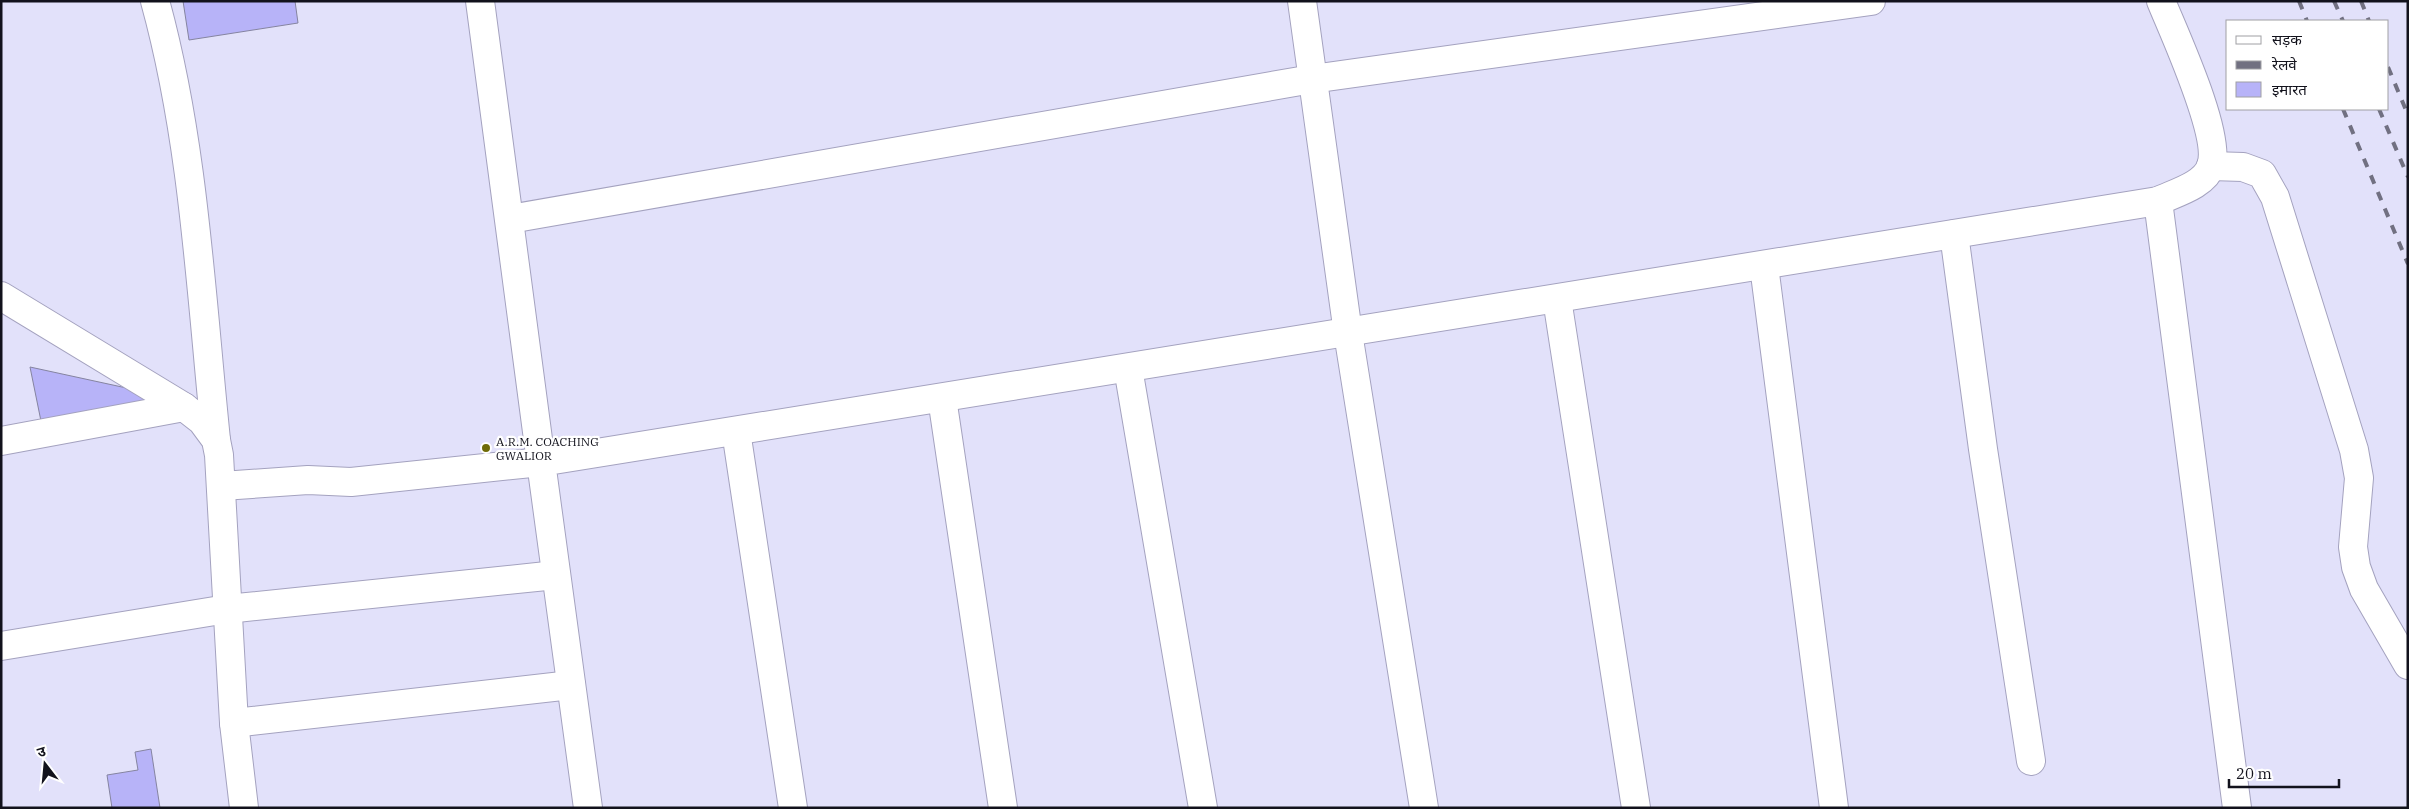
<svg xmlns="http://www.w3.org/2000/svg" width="2409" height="809" font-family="'IBM Plex Serif','Noto Sans Devanagari',serif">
	<rect width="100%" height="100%" fill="#e2e1fa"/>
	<!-- building -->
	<g fill="#b7b3f8" stroke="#8584a0">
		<polygon points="183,1 295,1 298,23 189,40"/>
		<polygon points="30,367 145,392 149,410 43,431"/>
		<polygon points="151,749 160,808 112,808 107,775 138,770 135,752"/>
	</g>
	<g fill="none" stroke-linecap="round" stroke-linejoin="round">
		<!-- minor casing -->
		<g stroke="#a4a2bf" stroke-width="30">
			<g id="minor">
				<path d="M155 1C194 142 201 295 216 440"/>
				<polyline points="1302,1 1348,333 1424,808"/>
				<polyline points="2211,166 2243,167 2262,174 2275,197 2354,450 2359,478 2353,547 2356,567 2364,589 2408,665"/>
				<polyline points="2158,201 2237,808"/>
				<polyline points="510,219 1312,79 1871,1"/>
				<polyline points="1954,234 1983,449 2031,761"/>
				<polyline points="1764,266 1834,808"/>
				<polyline points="1,296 184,407 202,421 216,440 219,455 234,723 244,808"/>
				<polyline points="1557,299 1636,808"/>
				<polyline points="1128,368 1203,808"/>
				<polyline points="942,398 1003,808"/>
				<polyline points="736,431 793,808"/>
				<polyline points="1,441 184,407"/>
				<polyline points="222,486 308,480 351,482 541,462 480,1"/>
				<polyline points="1,646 227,609 556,575"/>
				<polyline points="234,723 571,685"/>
				<path d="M588 808 541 462 2158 201C2175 193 2205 185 2211 166 2222 136 2174 33 2161 1"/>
			</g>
		</g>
		<!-- minor -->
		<use href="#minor" stroke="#fff" stroke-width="28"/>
		<!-- rail -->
		<g stroke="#717081" stroke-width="4" stroke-dasharray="9 9" stroke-linecap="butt">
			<polyline points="2299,1 2307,21"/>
			<polyline points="2334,1 2343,21"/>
			<polyline points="2361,1 2369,21"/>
			<polyline points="2388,67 2408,115"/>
			<polyline points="2343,109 2408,264"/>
			<polyline points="2379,109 2408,177"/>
		</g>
	</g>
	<!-- markers -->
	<circle fill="#6f6b07" stroke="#fff" stroke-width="2" cx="486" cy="448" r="5"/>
	<g text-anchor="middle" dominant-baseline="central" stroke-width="4.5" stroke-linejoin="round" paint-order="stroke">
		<!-- poi labels -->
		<g font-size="12" fill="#12121c" stroke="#fff" text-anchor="start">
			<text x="496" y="441">A.R.M. COACHING<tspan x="496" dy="14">GWALIOR</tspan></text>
		</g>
	</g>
	<!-- border -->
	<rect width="2409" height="809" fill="none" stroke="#12121c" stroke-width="5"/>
	<!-- legend -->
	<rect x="2226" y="20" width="162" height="90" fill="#ffffff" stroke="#a0a0a4"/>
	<rect x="2236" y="36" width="25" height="8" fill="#ffffff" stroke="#a0a0a4"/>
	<text x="2272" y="45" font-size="15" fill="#12121c">सड़क</text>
	<rect x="2236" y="61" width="25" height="8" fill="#717081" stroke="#a0a0a4"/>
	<text x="2272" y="70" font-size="15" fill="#12121c">रेलवे</text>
	<rect x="2236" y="82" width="25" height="15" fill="#b7b3f8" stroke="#a0a0a4"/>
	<text x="2272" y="95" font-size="15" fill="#12121c">इमारत</text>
	<!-- north arrow -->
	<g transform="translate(45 764) rotate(344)" stroke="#ffffff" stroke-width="4" paint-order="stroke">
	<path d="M0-4L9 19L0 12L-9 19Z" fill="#12121c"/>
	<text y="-8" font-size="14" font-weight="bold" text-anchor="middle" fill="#12121c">उ</text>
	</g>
	<!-- scale -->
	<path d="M2229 779v8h110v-8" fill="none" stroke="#12121c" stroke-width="2.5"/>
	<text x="2236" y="779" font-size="15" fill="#12121c" stroke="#ffffff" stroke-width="4" paint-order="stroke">20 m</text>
</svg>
